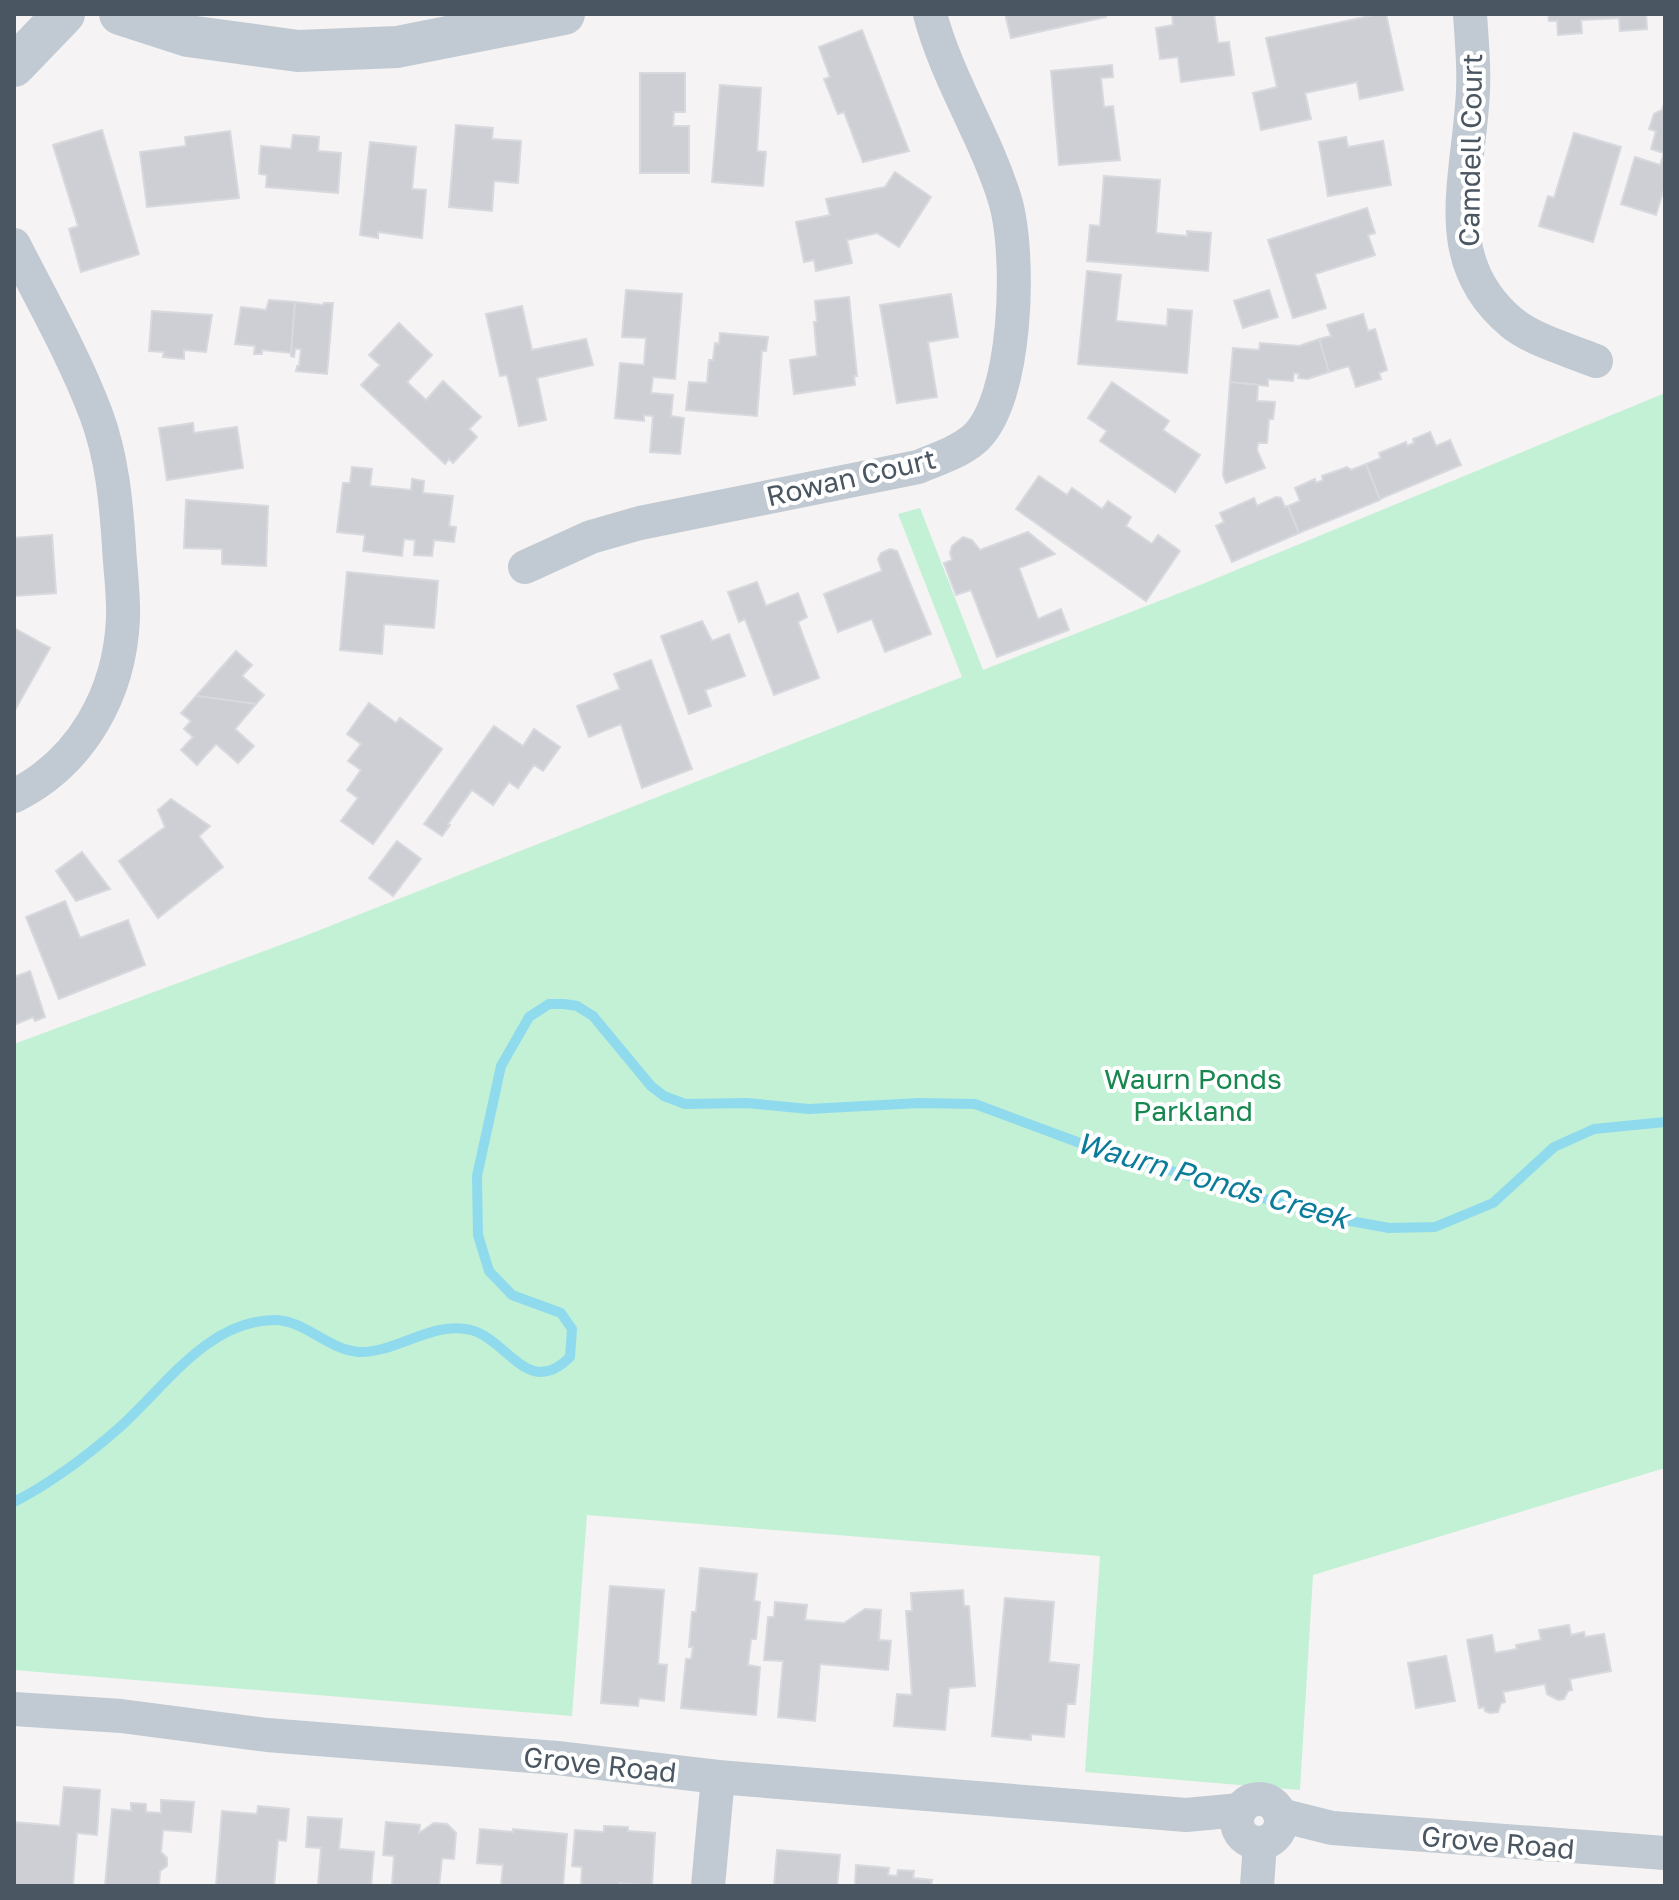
<svg xmlns="http://www.w3.org/2000/svg" width="1679" height="1900" font-family="'Golos Text',sans-serif">
	<rect width="100%" height="100%" fill="#f5f3f3"/>
	<!-- green -->
	<polygon fill="#c3f1d5" points="1665,393 1665,1468 1313,1575 1300,1790 1085,1772 1100,1556 587,1515 572,1716 14,1670 14,1044 302,937 962,677 898,514 920,508 983,670 1205,583"/>
	<g fill="none" stroke-linecap="round" stroke-linejoin="round">
		<!-- stream -->
		<path stroke="#90daee" stroke-width="10" d="M14 1502C51 1483 87 1456 119 1428 165 1387 207 1321 274 1320 305 1320 328 1350 359 1352 397 1353 433 1320 471 1330 508 1340 528 1399 570 1357L572 1329 561 1313 512 1295 489 1271 478 1235 477 1176 501 1066 529 1017 549 1004H564L577 1006 593 1016 651 1086 664 1096 685 1104 747 1103 809 1109 919 1103 975 1104 1088 1146 1232 1189 1323 1216 1389 1228 1435 1227 1493 1203 1554 1147 1594 1129 1665 1122"/>
	</g>
	<!-- building -->
	<g fill="#cdcfd5" stroke="#d7d9de" stroke-width="2">
		<polygon points="1005,14 1106,14 1106,17 1011,38"/>
		<polygon points="1172,14 1214,14 1218,43 1229,42 1234,75 1181,82 1178,57 1160,59 1156,28 1173,25"/>
		<polygon points="1379,14 1386,14 1403,90 1360,99 1357,82 1305,93 1311,119 1261,130 1253,93 1277,87 1266,38"/>
		<polygon points="1548,14 1646,14 1647,29 1620,31 1619,18 1581,20 1582,33 1558,35 1557,21 1549,21"/>
		<polygon points="862,30 909,151 863,162 844,112 838,114 824,79 830,77 819,47"/>
		<polygon points="1112,65 1113,77 1101,78 1104,107 1113,106 1120,160 1059,165 1051,71"/>
		<polygon points="640,73 685,73 685,112 674,112 673,126 689,126 689,173 640,173"/>
		<polygon points="720,85 761,88 757,151 766,152 763,186 712,182"/>
		<polygon points="1665,101 1665,185 1656,215 1621,204 1635,157 1660,165 1664,153 1651,149 1656,131 1649,129 1654,114 1662,110"/>
		<polygon points="456,125 493,128 492,139 521,141 518,183 494,181 492,211 449,207"/>
		<polygon points="102,130 139,254 81,272 69,229 78,226 53,145"/>
		<polygon points="230,131 239,198 147,207 140,152 186,146 185,137"/>
		<polygon points="1574,133 1621,147 1593,242 1539,226 1548,196 1554,198"/>
		<polygon points="293,135 319,137 318,151 341,153 338,193 266,187 267,175 259,174 261,146 291,149"/>
		<polygon points="1346,137 1348,147 1383,141 1391,185 1328,196 1319,142"/>
		<polygon points="370,142 416,147 412,189 426,190 422,238 378,232 378,238 360,235"/>
		<polygon points="895,172 931,197 899,247 877,233 847,240 852,263 816,271 814,260 804,262 796,222 830,215 826,199 885,187"/>
		<polygon points="1104,176 1160,180 1156,233 1187,236 1187,231 1211,233 1208,271 1087,261 1090,225 1100,226"/>
		<polygon points="1367,208 1375,233 1368,235 1375,255 1315,274 1326,308 1293,318 1268,240"/>
		<polygon points="1087,271 1121,275 1116,321 1167,326 1168,309 1192,311 1187,373 1078,364"/>
		<polygon points="626,290 682,294 675,379 653,377 651,393 673,395 671,416 684,418 680,454 650,452 653,416 644,415 644,421 615,418 620,363 644,365 646,338 622,337"/>
		<polygon points="1269,290 1278,317 1243,328 1234,301"/>
		<polygon points="951,294 958,337 928,342 937,397 897,403 880,305"/>
		<polygon points="849,297 857,376 854,376 855,385 794,394 790,360 817,356 814,322 817,322 815,301"/>
		<polygon points="269,300 295,302 291,353 262,350 262,354 254,354 255,346 235,344 241,307 266,310"/>
		<polygon points="295,302 323,305 324,303 333,303 327,374 296,371 297,366 299,366 301,349 295,349 294,357 291,356"/>
		<polygon points="522,306 532,350 586,339 593,365 537,378 546,420 519,426 507,375 500,376 486,314"/>
		<polygon points="152,311 212,315 206,352 184,350 184,359 163,357 164,352 149,351"/>
		<polygon points="1363,314 1368,331 1375,329 1387,370 1379,373 1381,379 1356,387 1349,366 1329,372 1319,339 1331,336 1327,325"/>
		<polygon points="399,323 432,355 407,382 426,400 443,381 481,417 469,429 477,437 453,463 449,459 445,464 361,385 380,365 369,355"/>
		<polygon points="720,333 768,337 766,351 762,351 757,416 686,410 689,382 707,383 709,360 713,360 715,343 719,344"/>
		<polygon points="1319,339 1329,372 1307,379 1298,378 1299,374 1294,373 1293,381 1268,379 1268,386 1230,382 1233,348 1259,350 1260,343 1299,346"/>
		<polygon points="1112,382 1169,421 1163,430 1200,455 1175,492 1100,441 1107,431 1088,418"/>
		<polygon points="1230,382 1258,385 1257,401 1275,402 1273,419 1269,419 1267,443 1258,443 1257,450 1265,468 1226,483 1223,475"/>
		<polygon points="193,423 194,433 237,427 243,468 167,480 159,428"/>
		<polygon points="1430,432 1436,446 1450,440 1461,465 1380,499 1366,464 1381,458 1379,453 1406,442 1407,446 1414,443 1413,439"/>
		<polygon points="1366,464 1380,500 1299,533 1288,506 1300,501 1295,488 1315,479 1316,483 1323,480 1322,476 1347,467 1351,470"/>
		<polygon points="352,467 372,469 370,486 411,490 412,479 424,481 423,493 453,496 449,526 456,527 454,542 434,540 432,556 414,555 415,540 404,539 402,556 363,551 365,535 337,532 343,483 350,483"/>
		<polygon points="1039,476 1067,495 1072,488 1102,509 1108,501 1131,517 1126,526 1152,544 1158,535 1180,551 1146,601 1016,509"/>
		<polygon points="1276,497 1281,498 1285,507 1288,506 1299,533 1232,562 1216,526 1224,522 1220,513 1254,498 1257,506"/>
		<polygon points="186,500 268,506 266,566 222,564 222,549 184,548"/>
		<polygon points="1028,532 1055,554 1019,568 1038,619 1061,609 1069,630 997,657 971,590 956,595 944,563 952,560 950,553 952,546 963,537 972,540 980,550"/>
		<polygon points="52,535 56,593 14,596 14,538"/>
		<polygon points="890,549 897,551 931,634 885,652 872,619 838,632 824,594 882,571 878,559 881,553"/>
		<polygon points="347,572 438,581 434,628 384,624 382,654 340,650"/>
		<polygon points="757,582 766,606 798,593 807,617 798,622 819,678 774,695 745,619 739,622 728,592"/>
		<polygon points="702,621 712,641 729,634 745,676 705,690 711,706 689,714 661,636"/>
		<polygon points="14,628 50,648 14,712"/>
		<polygon points="236,651 252,665 242,676 264,695 256,704 196,696"/>
		<polygon points="651,660 692,769 642,788 621,724 589,737 577,706 620,689 614,674"/>
		<polygon points="196,696 256,704 235,729 254,746 238,763 216,744 197,765 181,750 193,737 184,729 191,721 181,713"/>
		<polygon points="369,703 396,723 400,718 442,749 373,844 341,821 358,798 347,790 361,770 348,761 361,744 347,734"/>
		<polygon points="494,726 523,746 534,729 560,747 543,771 534,765 518,788 509,782 493,805 472,790 448,824 450,825 442,836 424,824"/>
		<polygon points="171,799 210,826 199,836 223,867 158,918 119,861 165,827 158,810"/>
		<polygon points="397,841 421,859 393,896 369,878"/>
		<polygon points="82,852 110,889 76,901 56,871"/>
		<polygon points="65,901 80,938 128,920 145,965 59,999 26,917"/>
		<polygon points="30,971 45,1017 35,1021 33,1017 14,1025 14,977"/>
		<polygon points="700,1568 757,1574 754,1601 760,1602 756,1639 751,1639 748,1665 760,1667 756,1715 681,1708 686,1659 691,1659 693,1647 689,1647 692,1612 696,1612"/>
		<polygon points="610,1586 664,1590 658,1664 667,1665 664,1701 639,1698 638,1706 601,1703"/>
		<polygon points="963,1590 964,1606 969,1606 975,1686 949,1688 945,1730 894,1726 897,1694 912,1695 906,1611 912,1611 911,1593"/>
		<polygon points="1005,1598 1054,1602 1049,1662 1079,1665 1075,1704 1067,1704 1064,1737 1031,1734 1031,1740 992,1736"/>
		<polygon points="775,1602 807,1605 805,1620 844,1623 865,1609 881,1610 879,1640 891,1641 888,1670 820,1664 815,1721 778,1717 783,1661 764,1660 768,1617 774,1617"/>
		<polygon points="1569,1625 1571,1635 1584,1632 1585,1637 1604,1634 1611,1671 1570,1679 1572,1690 1568,1691 1564,1699 1558,1700 1547,1694 1545,1684 1503,1692 1505,1702 1501,1703 1498,1712 1490,1713 1485,1711 1484,1707 1479,1708 1467,1640 1492,1635 1495,1653 1517,1649 1516,1645 1541,1640 1539,1630"/>
		<polygon points="1446,1656 1455,1701 1416,1708 1408,1663"/>
		<polygon points="64,1787 100,1790 97,1835 77,1833 73,1886 14,1886 14,1822 60,1826"/>
		<polygon points="161,1800 194,1802 191,1832 163,1830 161,1852 167,1858 167,1866 160,1871 159,1886 105,1886 112,1809 131,1811 131,1803 146,1804 146,1812 161,1813"/>
		<polygon points="258,1806 289,1809 286,1841 278,1840 274,1886 216,1886 222,1811 257,1814"/>
		<polygon points="308,1817 342,1819 339,1849 374,1852 371,1886 318,1886 321,1848 306,1847"/>
		<polygon points="386,1822 420,1825 419,1833 434,1823 447,1824 456,1833 454,1859 442,1858 439,1886 392,1886 394,1856 383,1855"/>
		<polygon points="604,1826 628,1827 628,1831 655,1833 652,1886 619,1883 619,1886 581,1886 582,1867 572,1866 575,1830 604,1832"/>
		<polygon points="480,1829 513,1832 513,1829 567,1834 563,1886 501,1886 503,1865 477,1863"/>
		<polygon points="777,1850 840,1855 837,1886 774,1886"/>
		<polygon points="856,1865 889,1868 888,1875 897,1876 898,1870 914,1871 913,1878 932,1880 931,1886 855,1886"/>
	</g>
	<g fill="none" stroke-linecap="round" stroke-linejoin="round">
		<!-- minor -->
		<g stroke="#c1cad2" stroke-width="34">
			<path d="M1470 14C1472 45 1475 75 1472 106 1466 187 1440 263 1512 323 1535 341 1569 350 1596 361"/>
			<path d="M14 245C42 300 74 356 96 414 112 457 116 501 119 546 120 569 124 595 123 618 120 693 82 762 14 796"/>
			<path d="M525 567 591 537 640 523 918 467C937 459 957 453 973 440 1018 403 1021 253 1005 200 986 137 947 79 930 14"/>
			<polyline points="14,1709 121,1716 267,1735 557,1758 718,1777 1186,1815 1240,1810"/>
			<circle cx="1259" cy="1821" r="22"/>
			<polyline points="1280,1815 1332,1828 1665,1853"/>
			<polyline points="708,1886 718,1777"/>
			<polyline points="1257,1886 1260,1843"/>
		</g>
		<!-- tertiary -->
		<g stroke="#c1cad2" stroke-width="42">
			<polyline points="120,14 188,36 298,51 397,47 564,14"/>
			<polyline points="14,66 64,14"/>
		</g>
	</g>
	<g text-anchor="middle" dominant-baseline="central" stroke-width="8" stroke-linejoin="round" paint-order="stroke">
		<!-- street labels -->
		<g font-size="28" fill="#4a5661" stroke="#fff">
			<text transform="translate(1470 150) rotate(-89)">Camdell Court</text>
			<text transform="translate(851 477) rotate(-13)">Rowan Court</text>
			<text transform="translate(600 1764) rotate(6)">Grove Road</text>
			<text transform="translate(1498 1842) rotate(5)">Grove Road</text>
		</g>
		<!-- park labels -->
		<g font-size="28" fill="#17864f" stroke="#fff">
			<text x="1193" y="1078">Waurn Ponds<tspan x="1193" dy="32">Parkland</tspan></text>
		</g>
		<!-- water labels -->
		<g font-size="30" font-style="italic" fill="#0c7c9b" stroke="#fff">
			<text transform="translate(1213 1180) rotate(16)">Waurn Ponds Creek</text>
		</g>
	</g>
	<!-- border -->
	<rect width="1679" height="1900" fill="none" stroke="#4a5661" stroke-width="32"/>
</svg>
